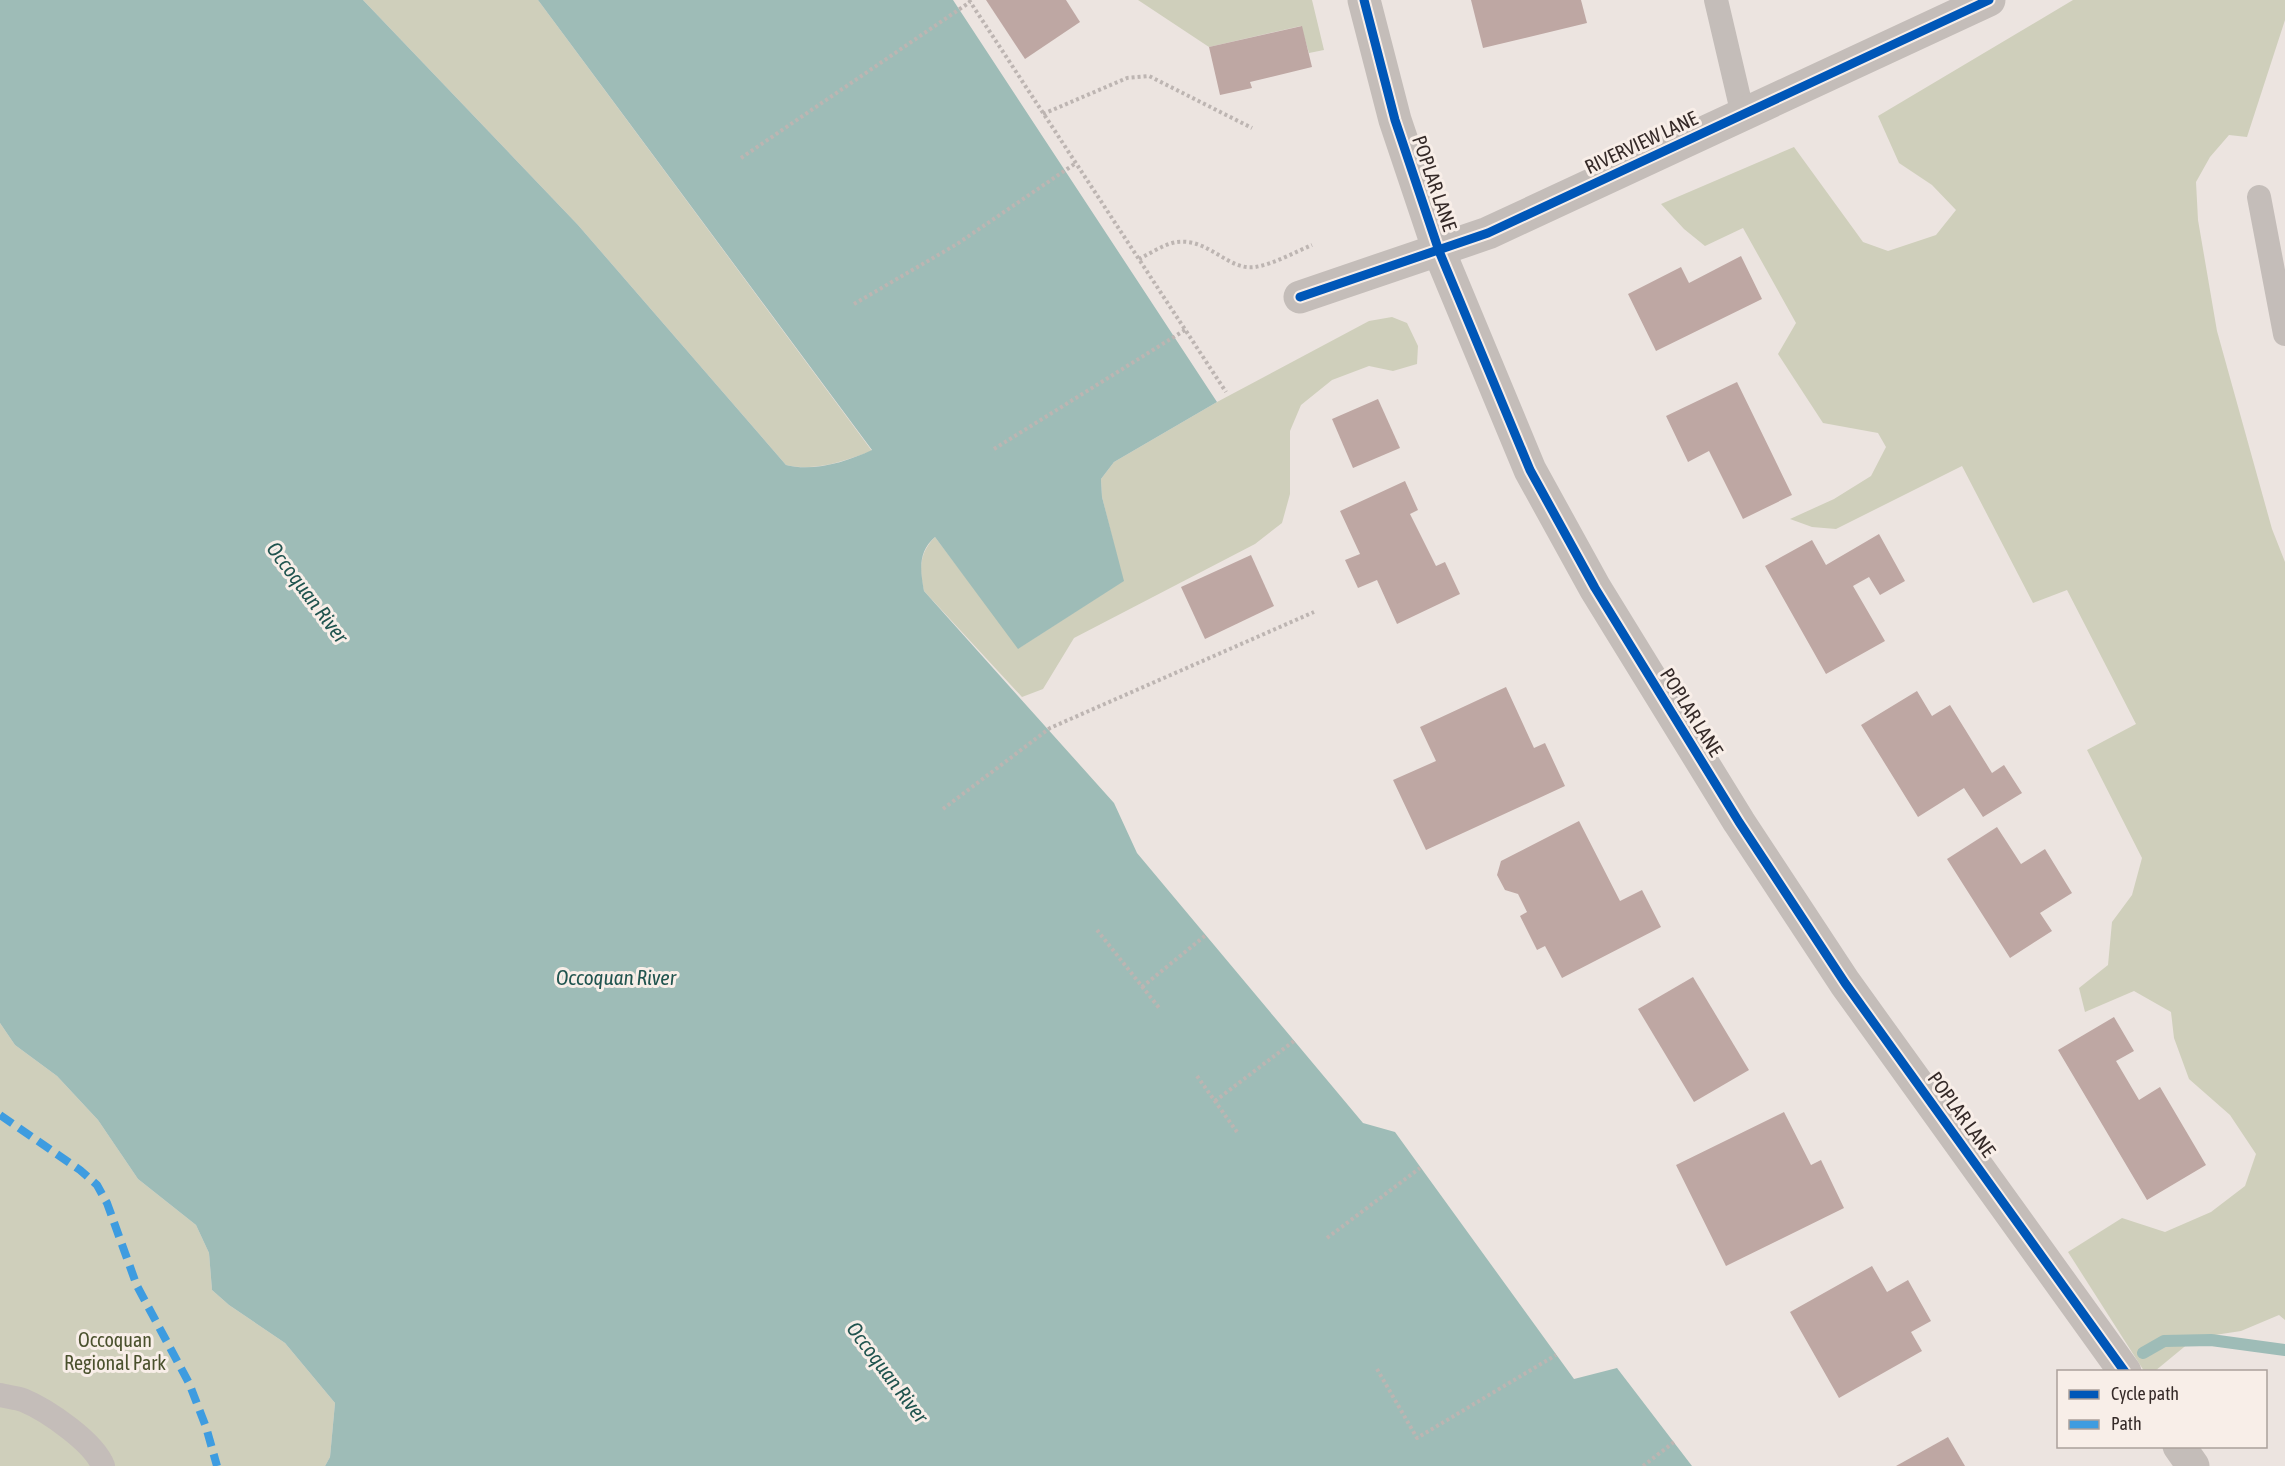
<svg xmlns="http://www.w3.org/2000/svg" width="2285" height="1466" font-family="'Asap Condensed',sans-serif">
	<rect width="100%" height="100%" fill="#ece4e0"/>
	<!-- green -->
	<g fill="#cfcfbb">
		<path d="M363 0H538L872 451C844 461 815 472 786 465L578 225Z"/>
		<polygon points="1138,0 1312,0 1324,50 1309,53 1301,26 1209,47"/>
		<polygon points="2073,0 2285,0 2285,20 2247,137 2229,135 2210,157 2196,182 2198,220 2217,331 2272,529 2285,562 2285,1320 2279,1315 2241,1331 2195,1338 2155,1371 2144,1371 2068,1252 2122,1218 2165,1232 2211,1212 2245,1186 2256,1154 2230,1115 2189,1079 2174,1038 2171,1012 2134,991 2085,1012 2079,988 2108,965 2112,922 2132,895 2142,858 2087,750 2136,724 2067,590 2033,603 1962,466 1836,529 1812,527 1790,519 1834,499 1871,476 1886,447 1878,433 1823,423 1778,354 1796,323 1743,228 1705,246 1684,229 1661,204 1794,147 1863,242 1888,251 1936,235 1956,210 1932,185 1899,163 1878,116"/>
		<path d="M1392 317 1407 323 1418 346 1417 364 1393 371 1369 366 1332 380 1301 405 1290 431V494L1282 523 1255 544 1074 638 1043 689 1022 697 924 591C919 569 919 553 935 537L1019 648 1123 581 1102 497 1101 479 1114 462 1217 402 1369 321Z"/>
		<polygon points="0,1023 15,1045 57,1076 98,1120 138,1179 196,1225 209,1253 212,1290 229,1305 285,1343 335,1403 330,1457 325,1466 0,1466"/>
	</g>
	<!-- water -->
	<path fill="#9ebcb7" d="M0 0H363L578 225 786 465C813 472 846 462 872 450L538 0H953L1217 402 1114 462 1101 479 1102 497 1124 581 1018 649 935 537C918 552 920 569 924 591L1114 803 1137 853 1363 1123 1395 1132 1574 1379 1617 1368 1692 1466H325L330 1457 335 1403 285 1343 229 1305 212 1290 209 1253 196 1225 138 1179 98 1120 57 1076 15 1045 0 1023Z"/>
	<g fill="none" stroke-linecap="round" stroke-linejoin="round">
		<!-- stream -->
		<polyline stroke="#9ebcb7" stroke-width="12" points="2143,1353 2164,1341 2211,1340 2285,1350"/>
	</g>
	<!-- building -->
	<g fill="#bea7a3">
		<polygon points="986,0 1066,0 1080,22 1025,59"/>
		<polygon points="1471,0 1581,0 1587,23 1483,48"/>
		<polygon points="1302,26 1312,67 1250,82 1252,88 1220,95 1209,47"/>
		<polygon points="1741,256 1762,299 1656,351 1628,294 1681,267 1689,283"/>
		<polygon points="1737,382 1792,495 1743,519 1709,451 1688,462 1666,416"/>
		<polygon points="1378,399 1400,448 1353,468 1332,419"/>
		<polygon points="1405,481 1418,510 1410,514 1436,566 1445,562 1460,594 1397,624 1377,580 1358,588 1345,560 1360,554 1340,511"/>
		<polygon points="1879,534 1905,581 1880,595 1869,577 1853,586 1885,641 1826,674 1765,566 1812,540 1826,565"/>
		<polygon points="1251,555 1274,606 1205,639 1181,587"/>
		<polygon points="1506,687 1534,748 1545,743 1565,786 1426,850 1393,780 1436,761 1420,727"/>
		<polygon points="1917,691 1932,716 1950,705 1992,773 2004,765 2022,793 1983,817 1964,788 1918,817 1861,725"/>
		<polygon points="1579,821 1620,901 1642,890 1661,927 1562,978 1545,946 1537,950 1520,916 1527,912 1518,894 1505,890 1497,875 1501,861"/>
		<polygon points="1997,827 2021,864 2045,849 2072,893 2040,913 2052,931 2010,958 1947,859"/>
		<polygon points="1693,977 1749,1070 1694,1102 1638,1009"/>
		<polygon points="2114,1017 2134,1051 2116,1061 2139,1100 2160,1087 2206,1165 2147,1200 2058,1050"/>
		<polygon points="1784,1112 1811,1165 1821,1160 1844,1208 1726,1266 1676,1165"/>
		<polygon points="1872,1266 1887,1292 1908,1280 1931,1321 1911,1332 1922,1351 1839,1398 1790,1312"/>
		<polygon points="1948,1437 1965,1466 1896,1466"/>
	</g>
	<g fill="none" stroke-linecap="round" stroke-linejoin="round">
		<!-- path -->
		<g stroke="#bdb5b2" stroke-width="4" stroke-dasharray="3 3" stroke-linecap="butt">
			<polyline points="969,0 1226,392"/>
			<polyline points="1043,114 1127,78 1149,76 1252,128"/>
			<polyline points="741,158 970,2"/>
			<path d="M1139 259C1151 253 1164 244 1177 242 1209 238 1228 271 1255 267 1274 264 1295 252 1312 245"/>
			<polyline points="854,304 957,244 1076,163"/>
			<polyline points="994,449 1185,330"/>
			<polyline points="943,809 1050,728 1314,612"/>
			<polyline points="1097,930 1160,1009"/>
			<polyline points="1142,987 1206,935"/>
			<polyline points="1197,1076 1237,1132"/>
			<polyline points="1215,1101 1294,1041"/>
			<polyline points="1327,1238 1420,1168"/>
			<polyline points="1377,1369 1417,1438 1556,1355"/>
			<polyline points="1643,1466 1674,1442"/>
		</g>
		<!-- service -->
		<g stroke="#c4bdb9" stroke-width="24">
			<polyline points="1716,0 1743,115"/>
			<polyline points="2259,197 2285,334"/>
			<path d="M0 1395C8 1397 16 1398 23 1400 47 1410 94 1442 103 1466"/>
		</g>
		<!-- minor -->
		<g stroke="#c4bdb9" stroke-width="33">
			<polyline points="1364,0 1395,120 1439,251 1530,470 1595,588 1739,822 1845,983 2125,1372"/>
			<polyline points="1300,297 1488,233 1989,0"/>
			<polyline points="2179,1446 2193,1466"/>
		</g>
		<!-- quiet -->
		<polyline stroke="#3e9ce0" stroke-width="8" stroke-dasharray="15 8" stroke-linecap="butt" points="0,1115 80,1170 97,1185 107,1203 137,1286 189,1383 206,1427 217,1466"/>
		<!-- cycleway casing -->
		<g stroke="#f8eee8" stroke-width="13">
			<g id="cycleway">
				<polyline points="1364,0 1395,120 1439,251 1530,470 1595,588 1739,822 1845,983 2125,1372"/>
				<polyline points="1300,297 1488,233 1989,0"/>
			</g>
		</g>
		<!-- cycleway -->
		<use href="#cycleway" stroke="#0057b8" stroke-width="9"/>
	</g>
	<g text-anchor="middle" dominant-baseline="central" stroke-width="6" stroke-linejoin="round" paint-order="stroke">
		<!-- street labels -->
		<g font-size="20" fill="#352a28" stroke="#f8eee8">
			<text transform="translate(1641 142) rotate(-25)">RIVERVIEW LANE</text>
			<text transform="translate(1435 183) rotate(71)">POPLAR LANE</text>
			<text transform="translate(1692 712) rotate(58)">POPLAR LANE</text>
			<text transform="translate(1962 1114) rotate(54)">POPLAR LANE</text>
		</g>
		<!-- park labels -->
		<g font-size="20" fill="#4a512d" stroke="#f8eee8">
			<text x="115" y="1339">Occoquan<tspan x="115" dy="23">Regional Park</tspan></text>
		</g>
		<!-- water labels -->
		<g font-size="21" font-style="italic" fill="#20544f" stroke="#f8eee8">
			<text transform="translate(308 592) rotate(53)">Occoquan River</text>
			<text x="616" y="977">Occoquan River</text>
			<text transform="translate(888 1372) rotate(53)">Occoquan River</text>
		</g>
	</g>
	<!-- legend -->
	<rect x="2057" y="1370" width="210" height="78" fill="#f8eee8" stroke="#aaa09b" stroke-width="1.5"/>
	<rect x="2069" y="1390" width="30" height="9" fill="#0057b8" stroke="#aaa09b" stroke-width="1.5"/>
	<text x="2111" y="1400" font-size="18" fill="#352a28">Cycle path</text>
	<rect x="2069" y="1420" width="30" height="9" fill="#3e9ce0" stroke="#aaa09b" stroke-width="1.5"/>
	<text x="2111" y="1430" font-size="18" fill="#352a28">Path</text>
</svg>
